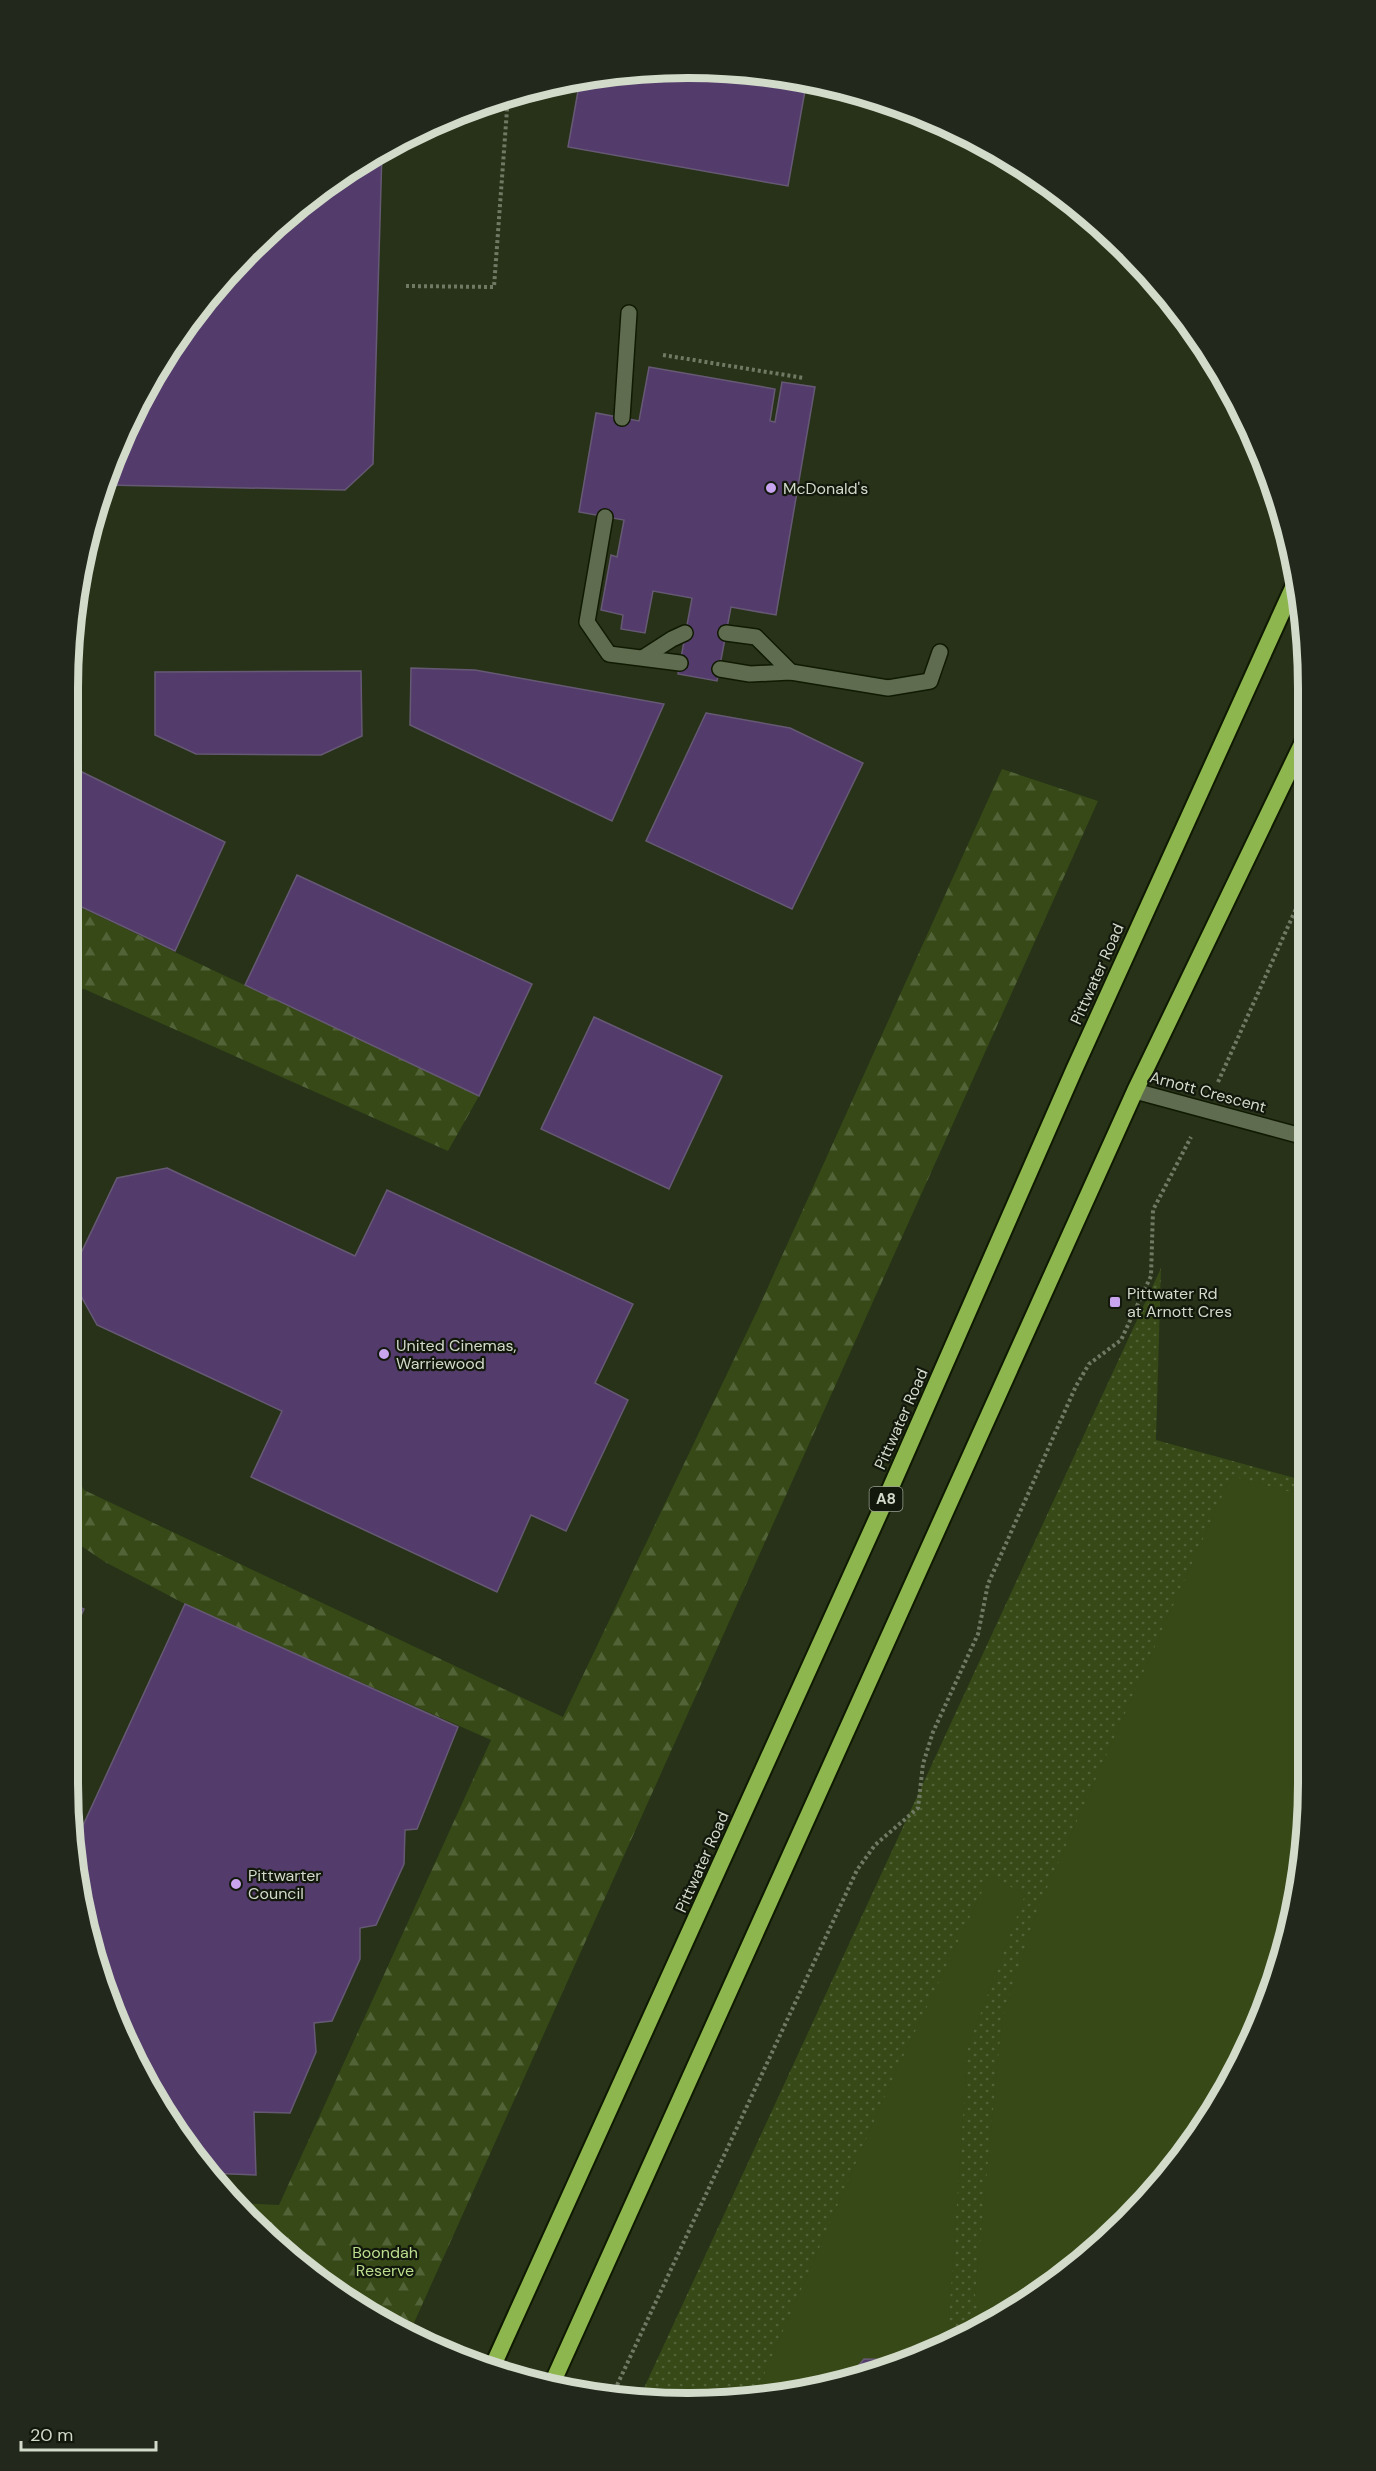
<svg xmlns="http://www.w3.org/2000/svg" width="1376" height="2471" font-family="'DM Sans',sans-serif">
	<defs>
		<pattern id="grass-dots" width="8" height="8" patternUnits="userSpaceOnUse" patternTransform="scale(1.5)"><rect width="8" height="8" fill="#364916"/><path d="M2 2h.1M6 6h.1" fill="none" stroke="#526337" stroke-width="1.8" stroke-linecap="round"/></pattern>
		<pattern id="forest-firs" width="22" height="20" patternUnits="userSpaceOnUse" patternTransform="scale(1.5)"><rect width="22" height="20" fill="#364916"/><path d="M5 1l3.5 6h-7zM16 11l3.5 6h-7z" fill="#526337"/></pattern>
	</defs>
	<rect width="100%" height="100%" fill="#273218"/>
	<!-- grass -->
	<polygon fill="url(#grass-dots)" points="1161,1268 1156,1440 1306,1481 1307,1823 1287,1944 1226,2093 1180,2161 1097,2249 1032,2299 926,2356 848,2382 729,2402 638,2401"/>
	<!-- forest -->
	<g fill="url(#forest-firs)">
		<polygon points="1002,769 1098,801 409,2334 344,2299 279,2249 235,2203 279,2205 491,1740 185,1604 105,1562 68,1537 68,1459 84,1490 563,1717 758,1309"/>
		<polygon points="69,902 479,1096 448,1151 84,989 68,991"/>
	</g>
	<!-- garden -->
	<g fill="#364916">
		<polygon points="1231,1476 1306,1496 1307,1823 1287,1944 1226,2093 1180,2161 1097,2249 1032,2299 980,2327 975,2294 1002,2019 1039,1906"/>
		<polygon points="990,1875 1025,1895 968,2047 947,2345 913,2360 864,2359 844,2383 754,2398 891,2082"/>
	</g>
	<!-- building -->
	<g fill="#533c6b" stroke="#665974" stroke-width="1.5">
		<polygon points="647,69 728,71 806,85 788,186 568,147 580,80"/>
		<polygon points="382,151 373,464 345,490 106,485 150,378 221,279 310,196"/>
		<polygon points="649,367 775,389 770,421 775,422 782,382 815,387 776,615 731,607 717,681 678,674 692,598 653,591 645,633 621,629 623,615 601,610 611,555 617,557 624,520 579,512 596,413 639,421"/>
		<polygon points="411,668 475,670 664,704 612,821 410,725"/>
		<polygon points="361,671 362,736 321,755 196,754 155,735 155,672"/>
		<polygon points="706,713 790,728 863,763 792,909 646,841"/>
		<polygon points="80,771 225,842 175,951 69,901 69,772"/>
		<polygon points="297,875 532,984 479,1096 245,985"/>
		<polygon points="594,1017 722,1076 669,1189 541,1129"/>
		<polygon points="167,1168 355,1256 387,1190 633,1304 595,1383 628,1400 566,1531 531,1515 497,1592 251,1477 282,1411 97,1325 70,1276 117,1178"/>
		<polygon points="68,1601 84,1609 68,1644"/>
		<polygon points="185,1604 458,1727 417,1829 405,1830 404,1864 376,1925 360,1928 360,1959 332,2021 314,2023 316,2052 290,2113 254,2112 256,2175 208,2173 196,2161 150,2093 101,1983 79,1904 74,1845"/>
		<polygon points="864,2359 913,2360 844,2383"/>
	</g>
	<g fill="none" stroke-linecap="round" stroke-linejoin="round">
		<!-- service casing -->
		<g stroke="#101a02" stroke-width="18">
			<g id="service">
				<polyline points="622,418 629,313"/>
				<polyline points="605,517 587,622 609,654 680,663"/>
				<polyline points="726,633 756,637 791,672"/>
				<polyline points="644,657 672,639 685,633"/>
				<polyline points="720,669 750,674 791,672 888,688 930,681 940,652"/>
			</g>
		</g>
		<!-- minor casing -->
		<g stroke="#101a02" stroke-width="18">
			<polyline id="minor" points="1135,1091 1305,1137"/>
		</g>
		<!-- trunk casing -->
		<g stroke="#101a02" stroke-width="20">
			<g id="trunk">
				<polyline points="491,2370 884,1503 1074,1070 1297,579"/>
				<polyline points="551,2386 1135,1091 1304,740"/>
			</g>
		</g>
		<!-- path -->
		<g stroke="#707964" stroke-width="4" stroke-dasharray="3 3" stroke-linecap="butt">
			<polyline points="406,286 494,287 508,96"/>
			<polyline points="663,355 804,378"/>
			<polyline points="1218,1082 1304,891"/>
			<polyline points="612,2396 857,1870 875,1845 918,1808 923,1764 933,1732 978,1634 988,1584 1076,1386 1089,1364 1121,1340 1151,1276 1153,1210 1191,1137"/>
		</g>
		<!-- service -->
		<use href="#service" stroke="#5f6c50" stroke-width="15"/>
		<!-- minor -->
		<use href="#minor" stroke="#5f6c50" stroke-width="15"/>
		<!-- trunk -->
		<use href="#trunk" stroke="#8eb64f" stroke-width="16"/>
	</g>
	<!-- markers -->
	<g fill="#c8a5ee" stroke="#13180d" stroke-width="2">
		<circle cx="771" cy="488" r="6"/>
		<rect x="1109" y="1296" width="12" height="12" rx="3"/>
		<circle cx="384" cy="1354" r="6"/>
		<circle cx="236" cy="1884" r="6"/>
	</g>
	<g text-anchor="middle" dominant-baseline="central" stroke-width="4.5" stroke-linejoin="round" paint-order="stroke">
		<!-- shield labels -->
		<rect fill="#13180d" stroke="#99a091" stroke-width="1.5" x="869.5" y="1487" width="33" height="24" rx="4.5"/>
		<g font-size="15" font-weight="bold" fill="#d2daca">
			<text x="886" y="1499">A8</text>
		</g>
		<!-- poi labels -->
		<g font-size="16" fill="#d2daca" stroke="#13180d" text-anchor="start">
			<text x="783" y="488">McDonald's</text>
			<text x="1127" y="1293">Pittwater Rd<tspan x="1127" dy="18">at Arnott Cres</tspan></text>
			<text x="396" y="1345">United Cinemas,<tspan x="396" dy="18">Warriewood</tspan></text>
			<text x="248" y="1875">Pittwarter<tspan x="248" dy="18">Council</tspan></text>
		</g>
		<!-- street labels -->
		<g font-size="16" fill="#d2daca" stroke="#13180d">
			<text transform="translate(1097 974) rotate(-66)">Pittwater Road</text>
			<text transform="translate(1208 1092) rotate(15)">Arnott Crescent</text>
			<text transform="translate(901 1419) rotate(-66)">Pittwater Road</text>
			<text transform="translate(702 1862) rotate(-66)">Pittwater Road</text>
		</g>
		<!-- park labels -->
		<g font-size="16" fill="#bbde8e" stroke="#13180d">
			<text x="385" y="2252">Boondah<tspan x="385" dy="18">Reserve</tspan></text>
		</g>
	</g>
	<!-- crop -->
	<path d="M0 0H1376V2471H0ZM688 78H688A610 610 0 0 1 1298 688V1783A610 610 0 0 1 688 2393H688A610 610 0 0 1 78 1783V688A610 610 0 0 1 688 78Z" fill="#22281c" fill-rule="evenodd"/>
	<path fill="none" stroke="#d2daca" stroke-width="8" d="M688 78H688A610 610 0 0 1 1298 688V1783A610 610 0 0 1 688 2393H688A610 610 0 0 1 78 1783V688A610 610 0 0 1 688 78Z"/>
	<!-- scale -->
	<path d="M21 2441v9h135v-9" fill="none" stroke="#d2daca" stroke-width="3"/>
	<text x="30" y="2441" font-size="18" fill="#d2daca" stroke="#13180d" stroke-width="4.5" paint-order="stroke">20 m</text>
</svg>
